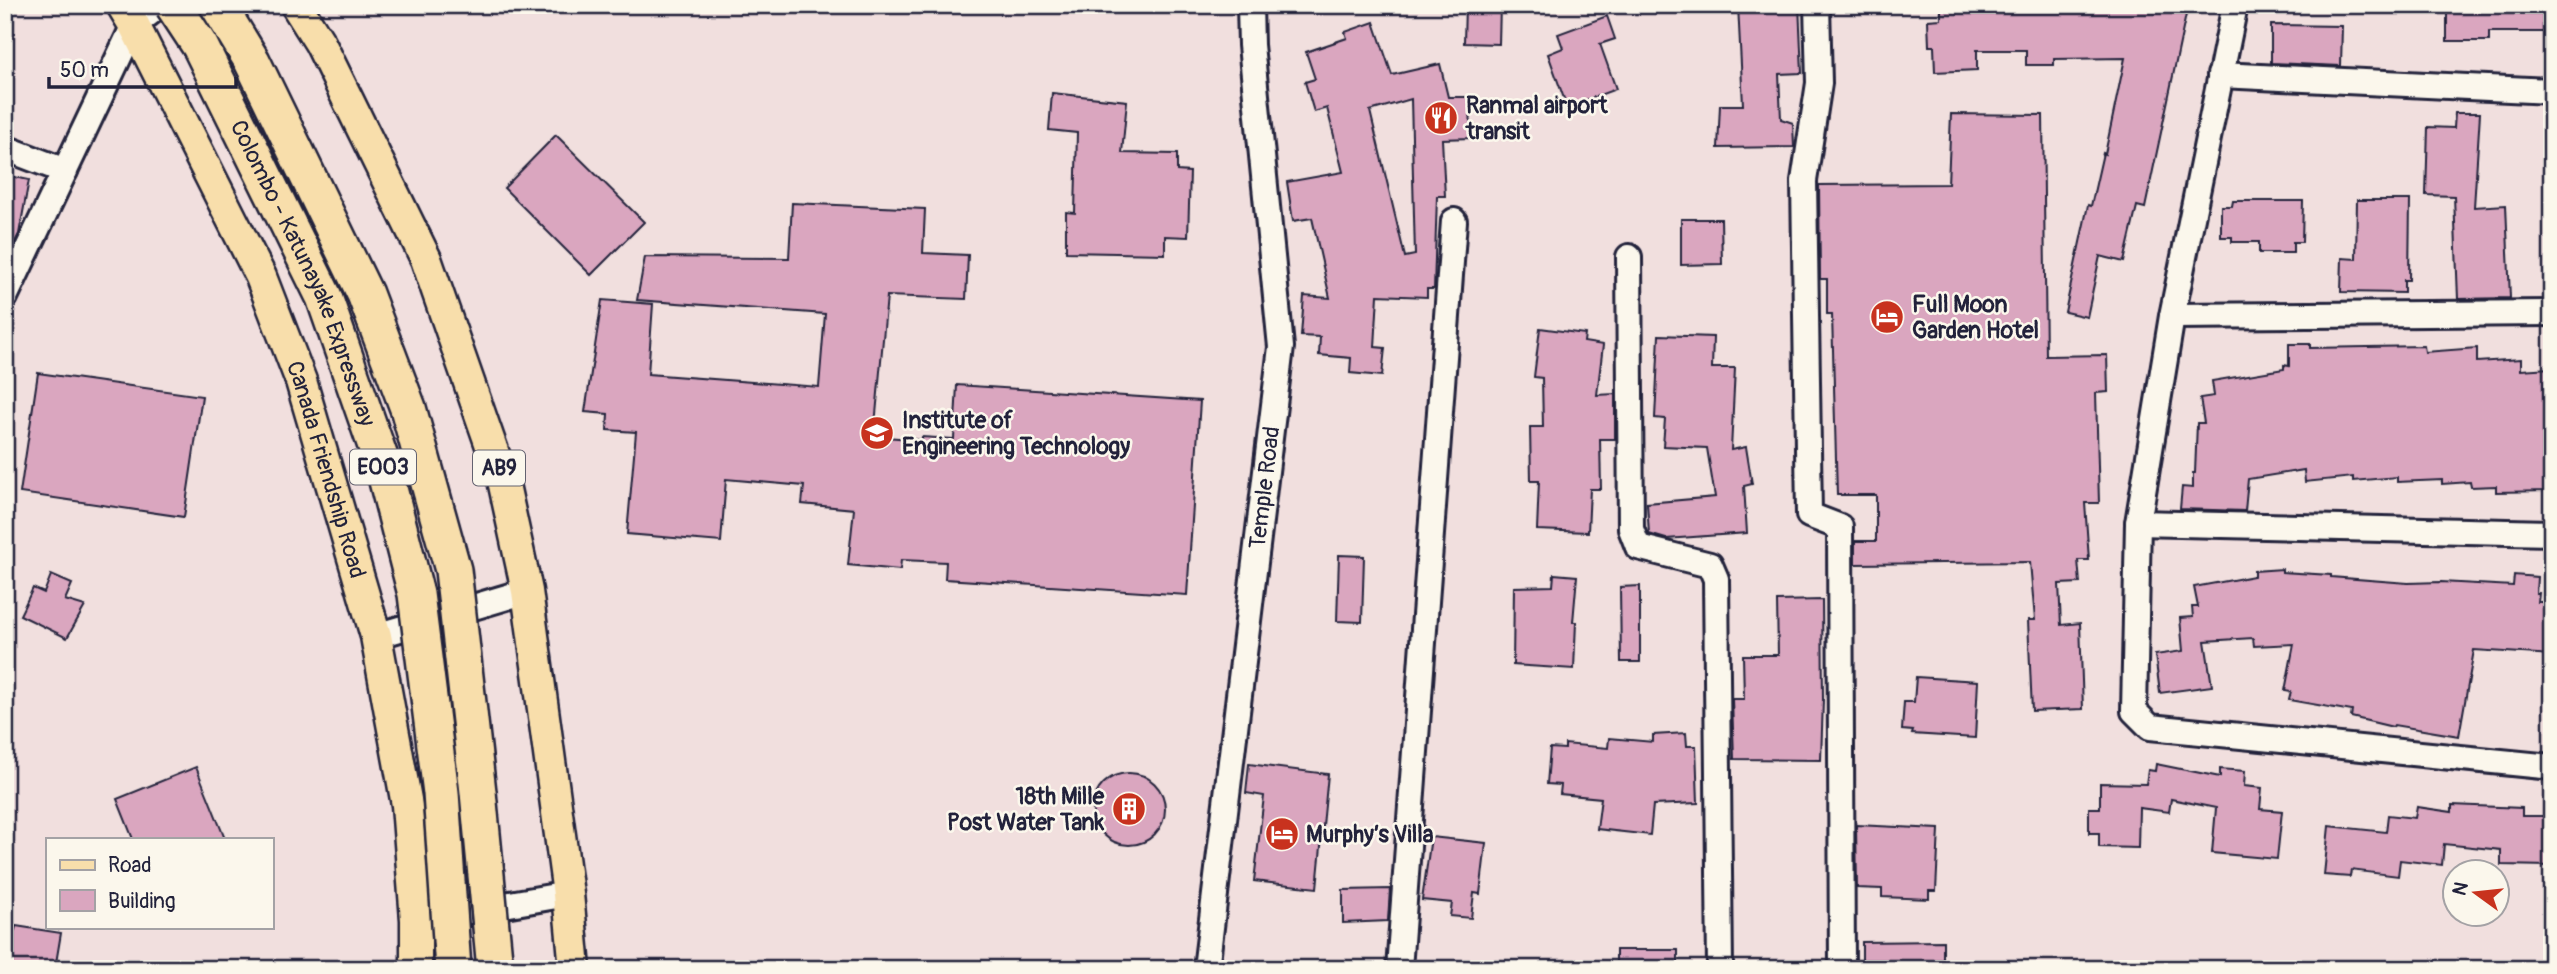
<svg xmlns="http://www.w3.org/2000/svg" width="2557" height="974" font-family="Pangolin,sans-serif">
	<rect width="100%" height="100%" fill="#f1dfde"/>
	<filter id="ink" filterUnits="userSpaceOnUse"><feTurbulence type="fractalNoise" baseFrequency=".0143" numOctaves="2"/><feDisplacementMap in="SourceGraphic" scale="14" xChannelSelector="R" yChannelSelector="G"/><feConvolveMatrix kernelMatrix="1 2 1 2 8 2 1 2 1" color-interpolation-filters="sRGB"/></filter>
	<g filter="url(#ink)">
		<!-- building -->
		<g fill="#daa6bf" stroke="#22223b" stroke-width="2" fill-rule="evenodd">
			<polygon points="1465,5 1500,5 1499,44 1464,43"/>
			<polygon points="1738,5 1799,5 1802,73 1779,74 1781,119 1793,123 1794,147 1718,148 1720,105 1743,105"/>
			<polygon points="1995,5 1995,10 2073,10 2073,5 2188,5 2145,208 2137,206 2124,262 2100,256 2087,317 2065,312 2088,205 2091,206 2103,153 2105,154 2125,58 2054,59 2054,65 2026,65 2026,50 1977,50 1977,70 1935,72 1934,46 1929,46 1928,20 1941,19 1941,6"/>
			<polygon points="2447,5 2545,5 2545,32 2489,32 2489,41 2447,41"/>
			<polygon points="1607,16 1615,39 1600,44 1616,89 1567,107 1548,54 1563,48 1558,34"/>
			<path d="M1374 22 1392 75 1440 64 1448 97H1470L1471 138 1442 139 1445 196H1437L1434 289H1427V297L1378 295 1375 347 1385 348 1382 376 1350 373 1351 358 1319 355 1320 337 1301 336 1304 296 1330 298 1312 218 1293 221 1287 182 1343 172 1327 108 1314 112 1305 82 1315 79 1306 52 1347 38 1345 32ZM1411 99 1415 255 1405 257 1370 111Z"/>
			<polygon points="2271,25 2342,26 2341,66 2271,63"/>
			<polygon points="1052,93 1127,101 1122,153 1177,154 1177,171 1190,172 1188,237 1165,236 1165,254 1066,252 1066,212 1075,213 1077,133 1049,130"/>
			<polygon points="2455,113 2480,113 2474,207 2506,205 2510,298 2458,299 2454,196 2426,195 2428,127 2454,128"/>
			<polygon points="1951,114 2043,115 2046,356 2107,355 2108,392 2096,393 2099,503 2085,503 2089,560 2078,560 2080,583 2059,584 2061,625 2080,623 2083,709 2032,711 2028,620 2035,620 2030,562 1855,564 1855,541 1876,541 1876,495 1837,495 1832,314 1827,314 1827,279 1820,279 1819,185 1948,184"/>
			<polygon points="556,135 644,222 591,275 504,188"/>
			<polygon points="5,175 29,180 19,234 10,252 5,252"/>
			<polygon points="2357,200 2410,200 2409,280 2404,280 2404,293 2341,292 2342,258 2356,259"/>
			<polygon points="2233,201 2303,201 2302,242 2293,242 2293,253 2259,253 2259,242 2232,242 2232,237 2221,237 2221,206 2232,206"/>
			<polygon points="792,203 925,209 923,253 968,255 966,299 887,296 874,436 922,440 922,437 954,439 957,385 1200,401 1187,595 945,579 946,562 901,560 900,570 848,565 854,509 802,504 804,486 726,479 721,542 627,534 636,432 607,430 608,414 585,412 602,300 653,304 648,374 819,387 825,314 637,300 645,257 789,258"/>
			<polygon points="1681,219 1721,219 1722,264 1681,265"/>
			<polygon points="1540,328 1585,334 1584,342 1603,345 1597,395 1615,394 1615,439 1600,439 1601,489 1590,489 1588,532 1537,530 1539,481 1531,481 1530,427 1543,427 1542,378 1534,377"/>
			<polygon points="1659,335 1713,337 1712,368 1735,368 1731,450 1746,447 1752,484 1744,486 1747,533 1666,539 1649,534 1647,503 1715,497 1707,448 1663,446 1665,419 1655,418"/>
			<polygon points="2289,344 2310,344 2310,348 2424,346 2425,352 2477,348 2477,362 2521,359 2521,370 2550,368 2552,491 2496,492 2496,486 2471,487 2470,482 2442,484 2442,480 2397,482 2397,477 2353,481 2353,477 2305,482 2304,470 2248,479 2245,511 2180,509 2182,487 2193,488 2193,473 2195,473 2197,423 2204,423 2200,398 2214,396 2212,381 2284,369 2284,365 2289,366"/>
			<polygon points="38,373 202,396 184,517 20,493"/>
			<polygon points="1339,555 1364,556 1362,622 1337,621"/>
			<polygon points="2282,569 2282,572 2331,575 2331,577 2408,583 2441,582 2513,586 2514,575 2537,577 2536,593 2539,593 2538,602 2552,602 2552,655 2474,650 2459,736 2394,725 2393,727 2351,717 2352,711 2289,700 2291,692 2285,691 2294,644 2254,646 2253,638 2205,641 2212,686 2160,693 2155,655 2183,651 2180,618 2193,617 2192,607 2198,607 2194,587 2254,576 2254,571"/>
			<polygon points="1554,574 1577,576 1573,622 1576,622 1574,669 1513,665 1514,587 1553,586"/>
			<polygon points="51,575 72,584 65,600 85,606 67,638 20,615 33,588 44,593"/>
			<polygon points="1640,586 1640,662 1621,662 1620,587"/>
			<polygon points="1822,600 1823,699 1821,760 1734,759 1732,699 1744,699 1743,655 1778,655 1777,601"/>
			<polygon points="1916,677 1978,681 1975,738 1912,734 1913,731 1902,730 1904,702 1914,702"/>
			<polygon points="1686,733 1687,746 1696,746 1698,803 1653,805 1650,835 1597,829 1601,798 1560,794 1561,785 1547,784 1550,748 1565,749 1565,744 1608,748 1609,738 1653,742 1653,735"/>
			<polygon points="1249,764 1328,774 1317,888 1254,881 1264,796 1246,793"/>
			<polygon points="2156,764 2220,777 2220,769 2245,771 2244,786 2262,788 2260,809 2282,811 2277,859 2212,853 2216,808 2171,799 2169,812 2139,808 2138,848 2099,847 2099,833 2089,833 2089,808 2100,808 2100,783 2146,784 2148,770 2155,771"/>
			<polygon points="196,767 225,839 133,839 117,799"/>
			<circle cx="1129" cy="809" r="36"/>
			<polygon points="2452,805 2522,808 2522,816 2552,816 2552,866 2501,865 2501,850 2444,844 2442,865 2400,860 2398,876 2351,870 2350,877 2324,875 2329,826 2386,832 2388,815 2415,818 2417,807 2452,812"/>
			<polygon points="1856,825 1939,829 1936,891 1929,891 1929,899 1882,897 1882,889 1857,888"/>
			<polygon points="1431,837 1486,843 1480,894 1474,893 1471,918 1450,916 1452,903 1422,900"/>
			<polygon points="1390,889 1388,921 1343,923 1343,890"/>
			<polygon points="16,926 61,933 55,969 5,969 5,929 15,930"/>
			<polygon points="1943,941 1943,969 1862,969 1862,942"/>
			<rect x="1616" y="950" width="62" height="19"/>
		</g>
		<g fill="none" stroke-linecap="round" stroke-linejoin="round">
			<!-- minor casing -->
			<g stroke="#22223b" stroke-width="30">
				<g id="minor">
					<polyline points="1817,5 1819,83 1804,181 1809,515 1840,527 1842,969"/>
					<polyline points="2235,5 2172,316 2138,523 2134,711 2150,727 2552,767"/>
					<polyline points="2220,75 2552,91"/>
					<polyline points="5,148 65,171"/>
					<polyline points="1629,257 1631,529 1638,547 1710,565 1716,579 1720,969"/>
					<polyline points="5,297 134,25 160,5"/>
					<polyline points="2172,316 2552,313"/>
					<polyline points="2138,523 2552,533"/>
					<polyline points="376,636 527,591"/>
					<polyline points="434,917 568,894"/>
					<path id="s1" d="M1206 969 1281 347 1251 45 1250 5"/>
					<polyline points="1399,969 1454,221"/>
				</g>
			</g>
			<!-- major casing -->
			<g stroke="#22223b" stroke-width="35">
				<g id="major">
					<path id="s2" d="M122 5 134 25 261 277 301 381 376 636 407 805 416 920V969"/>
					<polyline points="296,5 320,43 426,259 503,480 527,591 568,894 575,969"/>
				</g>
			</g>
			<!-- minor -->
			<use href="#minor" stroke="#fbf7ec" stroke-width="24"/>
			<!-- major -->
			<use href="#major" stroke="#f8deab" stroke-width="30"/>
			<!-- highway-bridge casing -->
			<g stroke="#22223b" stroke-width="40" stroke-linecap="butt">
				<g id="highway-bridge">
					<path id="s3" d="M173 5 200 46 324 297 384 469 416 594 441 793 453 969"/>
					<polyline points="218,5 252,61 365,294 408,408 453,570 478,792 495,969"/>
				</g>
			</g>
			<!-- highway-bridge -->
			<use href="#highway-bridge" stroke="#f8deab" stroke-width="35"/>
		</g>
	</g>
	<!-- icons -->
	<defs>
		<g id="restaurant-disc" transform="scale(1.75)"><circle r="9.5" fill="#c8321e" stroke="#fbf7ec"/><path d="M-5-6h1v4h1v-4h1v4h1v-4h1v5L-1.5 .5V6h-2V.5L-5-1ZM5-6V6H3V1.5H1.5Q1.5-4 5-6Z" fill="#fff"/></g>
		<g id="hotel-disc" transform="scale(1.75)"><circle r="9.5" fill="#c8321e" stroke="#fbf7ec"/><path d="M-6-4.5h1.5V1H6V5H4.5V3h-9V5H-6ZM-4 0a1.8 1.8 0 1 1 3.6 0ZM.5 0V-2.5h3Q6-2.5 6 0Z" fill="#fff"/></g>
		<g id="university-disc" transform="scale(1.75)"><circle r="9.5" fill="#c8321e" stroke="#fbf7ec"/><path d="M0-5L7-2L0 1L-7-2ZM-4 1L0 2.5L4 1V4Q0 6-4 4Z" fill="#fff"/></g>
		<g id="building-disc" transform="scale(1.75)"><circle r="9.5" fill="#c8321e" stroke="#fbf7ec"/><path d="M-4-6H4V6H1V3H-1V6H-4ZM-2.5-4.3h1.7v1.8h-1.7ZM.8-4.3h1.7v1.8H.8ZM-2.5-1h1.7V.8h-1.7ZM.8-1h1.7V.8H.8Z" fill="#fff"/></g>
	</defs>
	<g fill-rule="evenodd">
		<use href="#restaurant-disc" x="1441" y="118"/>
		<use href="#hotel-disc" x="1887" y="317"/>
		<use href="#university-disc" x="877" y="433"/>
		<use href="#building-disc" x="1129" y="809"/>
		<use href="#hotel-disc" x="1282" y="834"/>
	</g>
	<g text-anchor="middle" dominant-baseline="central" stroke-width="5" stroke-linejoin="round" paint-order="stroke">
		<!-- shield labels -->
		<g fill="#fbf7ec" stroke="#636270" stroke-width="2">
			<rect x="350" y="449.5" width="66" height="35" rx="5"/>
			<rect x="473" y="450.5" width="52" height="35" rx="5"/>
		</g>
		<g font-size="21" font-weight="bold" fill="#22223b">
			<text x="383" y="467">E003</text>
			<text x="499" y="468">AB9</text>
		</g>
		<!-- poi labels -->
		<g font-size="23" font-weight="bold" fill="#22223b" stroke="#fbf7ec" text-anchor="start">
			<text x="1466" y="105">Ranmal airport<tspan x="1466" dy="26">transit</tspan></text>
			<text x="1912" y="304">Full Moon<tspan x="1912" dy="26">Garden Hotel</tspan></text>
			<text x="902" y="420">Institute of<tspan x="902" dy="26">Engineering Technology</tspan></text>
			<text x="1104" y="796" text-anchor="end">18th Mille<tspan x="1104" dy="26">Post Water Tank</tspan></text>
			<text x="1306" y="834">Murphy’s Villa</text>
		</g>
		<!-- street labels -->
		<g font-size="23" fill="#22223b" stroke="#fbf7ec">
			<text stroke="none"><textPath href="#s3" startOffset="299">Colombo - Katunayake Expressway</textPath></text>
			<text stroke="none"><textPath href="#s2" startOffset="509">Canada Friendship Road</textPath></text>
			<text stroke="none"><textPath href="#s1" startOffset="485">Temple Road</textPath></text>
		</g>
	</g>
	<!-- margin -->
	<rect width="2557" height="974" fill="none" stroke="#fbf7ec" stroke-width="28"/>
	<rect x="14" y="14" width="2529" height="946" fill="none" stroke="#22223b" stroke-width="2.5" filter="url(#ink)"/>
	<!-- legend -->
	<rect x="46" y="838" width="228" height="91" fill="#fbf7ec" stroke="#a4a2a5" stroke-width="2"/>
	<rect x="60" y="860" width="35" height="10" fill="#f8deab" stroke="#a4a2a5" stroke-width="2"/>
	<text x="108" y="872" font-size="21" fill="#22223b">Road</text>
	<rect x="60" y="890" width="35" height="21" fill="#daa6bf" stroke="#a4a2a5" stroke-width="2"/>
	<text x="108" y="908" font-size="21" fill="#22223b">Building</text>
	<!-- north arrow -->
	<g transform="translate(2476 893) rotate(285)"><circle r="33" fill="#fbf7ec" stroke="#a4a2a5" stroke-width="2"/>
	<path d="M0-5L12 26L0 18L-12 26Z" fill="#c8321e"/>
	<text y="-10" font-size="19" font-weight="bold" text-anchor="middle" fill="#22223b">N</text>
	</g>
	<!-- scale -->
	<path d="M49 77v10h187v-10" fill="none" stroke="#22223b" stroke-width="3.5"/>
	<text x="60" y="77" font-size="21" fill="#22223b" stroke="#fbf7ec" stroke-width="5" paint-order="stroke">50 m</text>
</svg>
